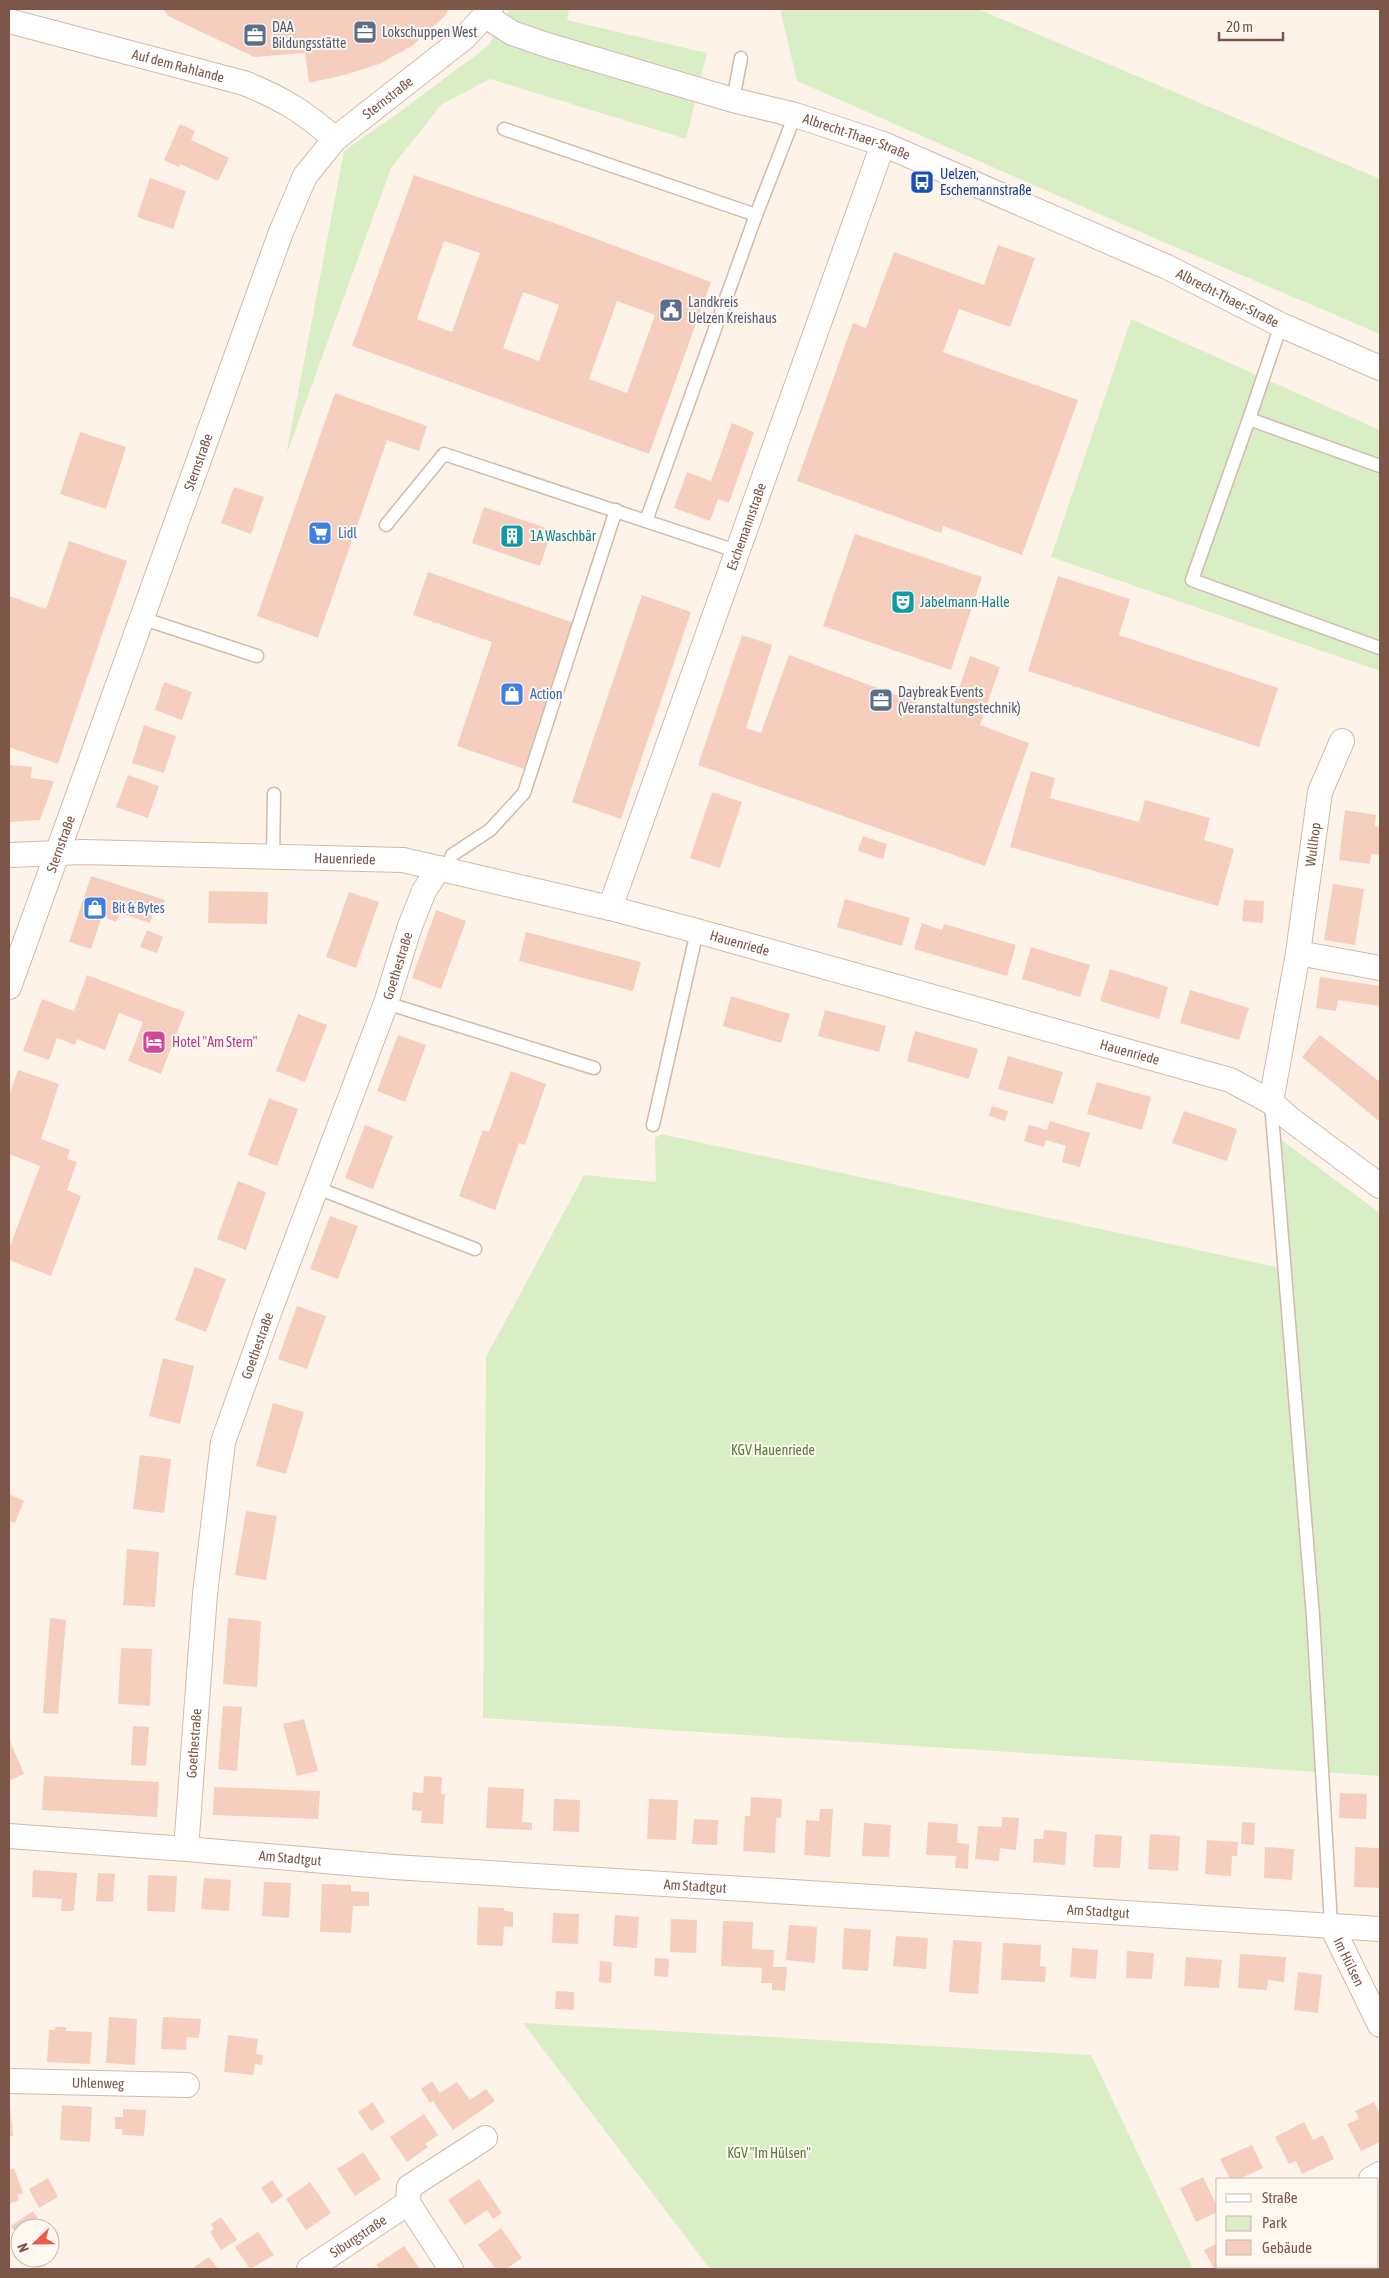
<svg xmlns="http://www.w3.org/2000/svg" width="1389" height="2278" font-family="'Asap Condensed',sans-serif">
	<rect width="100%" height="100%" fill="#fef3e9"/>
	<!-- green -->
	<g fill="#daeec5">
		<polygon points="509,9 569,9 567,20 707,53 686,139 490,79 442,104 391,168 286,456 344,151 401,111 488,46"/>
		<polygon points="780,9 978,9 1380,179 1380,334 1154,238 797,81"/>
		<polygon points="1131,319 1380,430 1380,671 1051,557"/>
		<polygon points="661,1134 1290,1270 1279,1138 1380,1213 1380,1776 483,1718 486,1357 584,1175 656,1182 655,1138"/>
		<polygon points="523,2023 1091,2055 1193,2269 710,2269"/>
	</g>
	<!-- building -->
	<g fill="#f6cebe" fill-rule="evenodd">
		<polygon points="163,9 449,9 444,17 412,46 379,64 348,74 309,83 305,53 254,57 168,16"/>
		<polygon points="180,124 195,131 191,140 229,158 218,181 180,164 179,167 164,160"/>
		<path d="M414 175 554 223 711 282 649 454 352 346ZM444 241 480 253 452 332 417 319ZM523 292 559 305 539 361 503 348ZM617 301 655 315 627 393 589 379Z"/>
		<polygon points="150,178 186,191 173,229 137,217"/>
		<polygon points="998,245 1035,258 1010,327 959,309 943,352 1078,400 1022,555 943,526 941,533 797,481 853,323 866,328 894,252 984,285"/>
		<polygon points="335,393 427,426 419,451 387,440 318,638 257,616"/>
		<polygon points="732,423 754,432 729,503 718,499 710,521 674,508 687,472 711,481"/>
		<polygon points="80,432 126,447 106,509 60,494"/>
		<polygon points="234,487 264,497 251,534 221,523"/>
		<polygon points="484,507 552,530 540,566 472,543"/>
		<polygon points="855,534 982,577 951,670 823,626"/>
		<polygon points="69,541 127,561 58,764 9,747 9,596 46,609"/>
		<polygon points="428,572 574,623 524,769 457,746 492,642 413,615"/>
		<polygon points="1058,576 1130,599 1119,635 1278,688 1259,747 1028,671"/>
		<polygon points="642,595 691,612 621,819 572,802"/>
		<polygon points="742,635 772,645 746,728 761,733 789,655 950,715 970,656 1000,667 980,725 1029,743 985,866 698,765"/>
		<polygon points="164,682 192,692 182,720 155,710"/>
		<polygon points="144,725 176,736 164,773 132,763"/>
		<polygon points="9,765 32,767 31,778 54,781 40,820 9,822"/>
		<polygon points="1031,771 1055,778 1050,798 1139,822 1145,800 1210,818 1204,840 1234,849 1218,906 1010,847"/>
		<polygon points="128,775 159,786 148,818 116,807"/>
		<polygon points="712,792 742,802 720,868 690,858"/>
		<polygon points="1345,810 1376,815 1375,826 1380,827 1380,855 1371,854 1370,864 1339,860"/>
		<polygon points="863,836 887,844 883,859 858,851"/>
		<polygon points="91,876 165,900 160,915 153,913 150,923 120,913 116,922 102,916 91,949 69,942"/>
		<polygon points="1333,884 1364,889 1355,945 1324,940"/>
		<polygon points="209,891 268,892 267,924 208,923"/>
		<polygon points="349,892 379,902 356,968 326,957"/>
		<polygon points="845,899 910,918 902,946 837,927"/>
		<polygon points="1244,900 1264,901 1263,923 1242,921"/>
		<polygon points="436,910 466,921 441,989 412,978"/>
		<polygon points="922,923 942,930 944,924 1016,945 1007,976 914,949"/>
		<polygon points="147,930 163,937 157,953 140,947"/>
		<polygon points="526,932 641,962 633,991 519,961"/>
		<polygon points="1031,947 1090,965 1080,997 1022,979"/>
		<polygon points="1110,969 1168,987 1159,1019 1100,1001"/>
		<polygon points="87,975 185,1012 161,1074 128,1061 143,1022 119,1013 105,1050 77,1039 75,1045 57,1038 49,1060 23,1051 42,999 74,1011"/>
		<polygon points="1320,977 1380,986 1380,1006 1338,1000 1336,1011 1316,1008"/>
		<polygon points="1190,990 1249,1008 1239,1040 1180,1023"/>
		<polygon points="731,996 790,1014 781,1043 723,1026"/>
		<polygon points="825,1010 886,1026 879,1052 818,1036"/>
		<polygon points="298,1014 327,1025 305,1082 276,1071"/>
		<polygon points="915,1031 978,1049 969,1079 907,1061"/>
		<polygon points="398,1035 426,1045 405,1102 377,1091"/>
		<polygon points="1320,1035 1380,1082 1380,1122 1302,1057"/>
		<polygon points="1008,1056 1063,1072 1053,1104 998,1089"/>
		<polygon points="18,1070 59,1084 41,1139 70,1150 67,1159 77,1162 67,1190 81,1196 51,1276 9,1260 9,1249 40,1166 9,1154 9,1096"/>
		<polygon points="511,1071 546,1084 525,1145 519,1143 495,1210 459,1196 483,1130 489,1132"/>
		<polygon points="1097,1082 1151,1097 1142,1130 1087,1114"/>
		<polygon points="269,1098 298,1109 277,1166 248,1155"/>
		<polygon points="992,1106 1008,1111 1005,1121 989,1116"/>
		<polygon points="1184,1111 1237,1129 1227,1161 1172,1143"/>
		<polygon points="1050,1121 1090,1133 1080,1167 1062,1162 1066,1146 1046,1140 1044,1147 1024,1141 1029,1125 1047,1130"/>
		<polygon points="365,1125 393,1136 373,1189 345,1178"/>
		<polygon points="238,1181 266,1192 246,1250 217,1239"/>
		<polygon points="330,1216 358,1226 338,1279 310,1269"/>
		<polygon points="195,1267 226,1279 206,1332 175,1320"/>
		<polygon points="297,1306 326,1316 307,1369 278,1359"/>
		<polygon points="163,1358 194,1366 180,1424 149,1416"/>
		<polygon points="273,1403 304,1412 286,1474 256,1466"/>
		<polygon points="140,1455 171,1459 164,1513 133,1509"/>
		<polygon points="9,1494 24,1501 15,1523 9,1521"/>
		<polygon points="246,1511 277,1516 266,1580 235,1575"/>
		<polygon points="127,1549 159,1552 155,1607 123,1605"/>
		<polygon points="50,1618 66,1620 58,1714 43,1713"/>
		<polygon points="228,1618 261,1621 257,1687 223,1684"/>
		<polygon points="121,1648 152,1649 150,1706 118,1704"/>
		<polygon points="223,1706 242,1707 237,1771 218,1769"/>
		<polygon points="304,1719 318,1771 297,1776 283,1724"/>
		<polygon points="133,1726 149,1727 146,1766 131,1765"/>
		<polygon points="9,1739 24,1774 9,1781"/>
		<polygon points="44,1776 159,1782 157,1817 42,1810"/>
		<polygon points="424,1776 442,1777 441,1794 445,1794 443,1824 421,1823 422,1811 412,1810 413,1792 423,1793"/>
		<polygon points="214,1787 320,1791 318,1819 213,1815"/>
		<polygon points="488,1787 524,1789 522,1822 532,1823 532,1830 486,1828"/>
		<polygon points="1340,1793 1367,1794 1366,1819 1339,1818"/>
		<polygon points="751,1797 782,1799 781,1818 776,1818 775,1853 743,1851 745,1816 750,1816"/>
		<polygon points="554,1799 580,1800 579,1832 553,1831"/>
		<polygon points="649,1799 678,1800 676,1840 647,1839"/>
		<polygon points="820,1809 833,1809 830,1857 804,1855 806,1820 819,1821"/>
		<polygon points="1002,1817 1019,1818 1016,1850 1000,1848 999,1861 975,1859 978,1826 1002,1827"/>
		<polygon points="694,1819 718,1820 717,1845 692,1844"/>
		<polygon points="928,1822 958,1824 957,1843 969,1844 968,1869 955,1868 956,1856 926,1855"/>
		<polygon points="1242,1822 1255,1823 1254,1845 1241,1844"/>
		<polygon points="864,1823 891,1825 889,1857 862,1856"/>
		<polygon points="1044,1830 1067,1832 1065,1865 1033,1862 1034,1839 1043,1839"/>
		<polygon points="1095,1834 1122,1836 1120,1868 1093,1867"/>
		<polygon points="1150,1834 1180,1836 1178,1871 1148,1869"/>
		<polygon points="1207,1840 1238,1842 1237,1856 1232,1856 1231,1876 1205,1874"/>
		<polygon points="1265,1847 1294,1849 1292,1880 1264,1878"/>
		<polygon points="1355,1847 1379,1848 1380,1888 1354,1887"/>
		<polygon points="33,1870 77,1873 74,1911 61,1911 62,1899 32,1897"/>
		<polygon points="98,1873 115,1874 113,1902 96,1901"/>
		<polygon points="148,1875 177,1876 175,1912 147,1911"/>
		<polygon points="204,1878 231,1880 229,1911 201,1909"/>
		<polygon points="264,1882 291,1883 289,1918 262,1916"/>
		<polygon points="322,1884 351,1885 351,1891 369,1892 369,1906 353,1906 351,1933 320,1932"/>
		<polygon points="478,1907 504,1908 504,1911 513,1912 513,1927 504,1926 503,1946 477,1945"/>
		<polygon points="553,1913 579,1914 578,1944 552,1943"/>
		<polygon points="615,1915 639,1917 637,1948 613,1946"/>
		<polygon points="671,1919 697,1920 696,1953 670,1952"/>
		<polygon points="723,1921 753,1922 752,1949 774,1950 773,1967 787,1967 785,1991 772,1990 772,1983 761,1983 762,1968 721,1966"/>
		<polygon points="789,1925 817,1927 815,1963 786,1960"/>
		<polygon points="844,1928 871,1930 868,1971 842,1969"/>
		<polygon points="896,1936 928,1938 926,1969 893,1966"/>
		<polygon points="953,1940 982,1942 978,1994 949,1992"/>
		<polygon points="1003,1943 1041,1945 1040,1966 1046,1967 1045,1982 1001,1980"/>
		<polygon points="1072,1948 1098,1950 1096,1979 1070,1977"/>
		<polygon points="1127,1951 1154,1953 1152,1979 1126,1978"/>
		<polygon points="1240,1954 1286,1957 1284,1982 1268,1980 1267,1990 1238,1988"/>
		<polygon points="1186,1957 1222,1960 1219,1988 1184,1986"/>
		<polygon points="655,1958 669,1959 668,1977 654,1976"/>
		<polygon points="600,1961 612,1962 611,1983 599,1982"/>
		<polygon points="1298,1972 1322,1975 1318,2013 1294,2010"/>
		<polygon points="556,1991 574,1992 574,2010 555,2009"/>
		<polygon points="109,2017 137,2019 135,2065 106,2063"/>
		<polygon points="163,2017 201,2019 199,2038 187,2037 186,2050 161,2049"/>
		<polygon points="55,2027 66,2027 66,2031 92,2032 90,2064 47,2062 49,2030 55,2030"/>
		<polygon points="228,2035 258,2039 256,2054 263,2055 262,2065 255,2064 253,2075 224,2072"/>
		<polygon points="432,2081 440,2093 457,2082 470,2100 486,2089 495,2101 453,2130 433,2101 430,2103 421,2089"/>
		<polygon points="373,2102 385,2122 371,2131 358,2112"/>
		<polygon points="1374,2102 1380,2114 1380,2142 1361,2151 1347,2124 1359,2119 1355,2111"/>
		<polygon points="62,2105 92,2107 90,2142 60,2140"/>
		<polygon points="10,2106 13,2136 9,2136 9,2107"/>
		<polygon points="123,2109 146,2110 144,2136 122,2135 122,2129 115,2129 115,2117 123,2117"/>
		<polygon points="424,2114 438,2135 425,2144 428,2147 407,2162 390,2137"/>
		<polygon points="1304,2122 1313,2140 1323,2135 1334,2159 1302,2174 1296,2161 1289,2164 1275,2137"/>
		<polygon points="1252,2145 1263,2168 1239,2179 1230,2179 1220,2159"/>
		<polygon points="363,2152 381,2179 355,2196 337,2169"/>
		<polygon points="14,2168 23,2193 17,2195 19,2200 9,2204 9,2170"/>
		<polygon points="1203,2177 1218,2208 1218,2212 1196,2222 1180,2188"/>
		<polygon points="48,2178 58,2197 39,2208 29,2189"/>
		<polygon points="479,2179 502,2213 493,2219 487,2210 465,2225 448,2200"/>
		<polygon points="272,2180 283,2196 272,2204 261,2188"/>
		<polygon points="310,2182 331,2213 306,2230 286,2199"/>
		<polygon points="33,2211 44,2228 20,2228 20,2240 11,2226"/>
		<polygon points="221,2217 237,2240 221,2250 210,2232 214,2229 211,2224"/>
		<polygon points="501,2228 522,2258 506,2269 496,2269 478,2245"/>
		<polygon points="258,2232 274,2255 250,2269 235,2247"/>
		<polygon points="1218,2243 1218,2267 1242,2267 1243,2268 1214,2269 1204,2250"/>
		<polygon points="404,2246 420,2269 379,2269 376,2265"/>
		<polygon points="209,2257 218,2269 191,2269"/>
		<polygon points="1276,2267 1315,2267 1317,2269 1278,2269"/>
	</g>
	<g fill="none" stroke-linecap="round" stroke-linejoin="round">
		<!-- service casing -->
		<g stroke="#d2b9ac" stroke-width="15">
			<g id="service">
				<polyline points="733,100 741,58"/>
				<polyline points="504,129 756,215"/>
				<polyline points="1249,419 1281,325"/>
				<polyline points="1380,466 1249,419 1192,580 1380,648"/>
				<polyline points="646,521 756,215 795,115"/>
				<polyline points="386,525 444,454 736,551"/>
				<polyline points="141,618 257,656"/>
				<polyline points="273,858 274,794"/>
				<polyline points="446,869 452,855 490,830 524,793 616,510"/>
				<polyline points="386,1003 594,1068"/>
				<polyline points="1271,1103 1313,1616 1331,1925"/>
				<polyline points="653,1125 697,931"/>
				<polyline points="317,1188 475,1249"/>
			</g>
		</g>
		<!-- minor casing -->
		<g stroke="#d2b9ac" stroke-width="26">
			<g id="minor">
				<path id="s1" d="M486 16 512 33 547 45 733 100 795 115 883 144 1167 267 1281 325 1380 368"/>
				<path id="s2" d="M9 21 244 83C283 99 303 111 335 139"/>
				<path id="s3" d="M9 855 83 852 403 860 610 908 697 931 1230 1080 1271 1102 1290 1119 1380 1186"/>
				<path id="s4" d="M610 908 883 144"/>
				<polyline points="1298,953 1380,968"/>
				<path id="s5" d="M9 987 281 232 305 176 335 139 465 37 491 9"/>
				<path id="s6" d="M1271 1102 1298 953 1320 792 1342 741"/>
				<path id="s7" d="M9 1836 186 1849 394 1867 1380 1929"/>
				<path id="s8" d="M186 1849 205 1594 223 1442 270 1310 386 1003 410 926 424 891 439 868"/>
				<path id="s9" d="M1331 1925 1380 2025"/>
				<path id="s10" d="M9 2081 187 2085"/>
				<polyline points="1371,2179 1380,2174"/>
				<polyline points="408,2203 409,2187 485,2138"/>
				<path id="s11" d="M309 2269 408 2203 451 2269"/>
			</g>
		</g>
		<!-- service -->
		<use href="#service" stroke="#fff" stroke-width="12"/>
		<!-- minor -->
		<use href="#minor" stroke="#fff" stroke-width="24"/>
	</g>
	<!-- icons -->
	<defs>
		<g id="office-square" transform="scale(1.25)"><rect x="-9" y="-9" width="18" height="18" rx="4" fill="#5c6f8a" stroke="#fff8f1"/><path d="M-6-3h4V-5.5h4V-3h4V5H-6ZM-1-4.5V-3h2v-1.5ZM-6 0V1H6V0Z" fill="#fff"/></g>
		<g id="bus-square" transform="scale(1.25)"><rect x="-9" y="-9" width="18" height="18" rx="4" fill="#1a4fb4" stroke="#fff8f1"/><path d="M-5-6H5V4H4V6H2V4H-2V6H-4V4H-5ZM-3.5-4V0h7V-4ZM-3.5 1.2v1.5H-2V1.2ZM2 1.2v1.5H3.5V1.2Z" fill="#fff"/></g>
		<g id="civic-square" transform="scale(1.25)"><rect x="-9" y="-9" width="18" height="18" rx="4" fill="#5c6f8a" stroke="#fff8f1"/><path d="M-.6-6.5H3V-4.5H.6V-3L4-1V1h2V6H-6V1h2V-1L-.6-3ZM-1.2 2.5V6h2.4V2.5Z" fill="#fff"/></g>
		<g id="supermarket-square" transform="scale(1.25)"><rect x="-9" y="-9" width="18" height="18" rx="4" fill="#3f7fe0" stroke="#fff8f1"/><path d="M-6-5.5h2.5l.6 2H6L4.5 2H-2.5L-4.4-4H-6ZM-1.5 3.2a1.3 1.3 0 1 0 .1 0ZM3 3.2a1.3 1.3 0 1 0 .1 0Z" fill="#fff"/></g>
		<g id="building-square" transform="scale(1.25)"><rect x="-9" y="-9" width="18" height="18" rx="4" fill="#0f9aa8" stroke="#fff8f1"/><path d="M-4-6H4V6H1V3H-1V6H-4ZM-2.5-4.3h1.7v1.8h-1.7ZM.8-4.3h1.7v1.8H.8ZM-2.5-1h1.7V.8h-1.7ZM.8-1h1.7V.8H.8Z" fill="#fff"/></g>
		<g id="theatre-square" transform="scale(1.25)"><rect x="-9" y="-9" width="18" height="18" rx="4" fill="#0f9aa8" stroke="#fff8f1"/><path d="M-5-5.5Q0-4 5-5.5V0Q5 5 0 6Q-5 5-5 0ZM-3.3-2.5H-1v1.5H-3.3ZM1-2.5H3.3v1.5H1ZM-2.8 1Q0 5.5 2.8 1Z" fill="#fff"/></g>
		<g id="shop-square" transform="scale(1.25)"><rect x="-9" y="-9" width="18" height="18" rx="4" fill="#3f7fe0" stroke="#fff8f1"/><path d="M-5-2.5h2.3a2.7 3.5 0 0 1 5.4 0H5L5.5 6h-11ZM-1.5-2.5h3a1.5 2.3 0 0 0-3 0Z" fill="#fff"/></g>
		<g id="hotel-square" transform="scale(1.25)"><rect x="-9" y="-9" width="18" height="18" rx="4" fill="#d1479c" stroke="#fff8f1"/><path d="M-6-4.5h1.5V1H6V5H4.5V3h-9V5H-6ZM-4 0a1.8 1.8 0 1 1 3.6 0ZM.5 0V-2.5h3Q6-2.5 6 0Z" fill="#fff"/></g>
	</defs>
	<g fill-rule="evenodd">
		<use href="#office-square" x="365" y="32"/>
		<use href="#office-square" x="255" y="35"/>
		<use href="#bus-square" x="922" y="182"/>
		<use href="#civic-square" x="671" y="310"/>
		<use href="#supermarket-square" x="320" y="533"/>
		<use href="#building-square" x="512" y="536"/>
		<use href="#theatre-square" x="903" y="602"/>
		<use href="#shop-square" x="512" y="694"/>
		<use href="#office-square" x="881" y="700"/>
		<use href="#shop-square" x="95" y="908"/>
		<use href="#hotel-square" x="154" y="1042"/>
	</g>
	<g text-anchor="middle" dominant-baseline="central" stroke-width="4" stroke-linejoin="round" paint-order="stroke">
		<!-- service labels -->
		<g font-size="14" fill="#4e5e75" stroke="#fff8f1" text-anchor="start">
			<text x="272" y="27">DAA<tspan x="272" dy="16">Bildungsstätte</tspan></text>
			<text x="382" y="32">Lokschuppen West</text>
			<text x="688" y="302">Landkreis<tspan x="688" dy="16">Uelzen Kreishaus</tspan></text>
			<text x="898" y="692">Daybreak Events<tspan x="898" dy="16">(Veranstaltungstechnik)</tspan></text>
		</g>
		<!-- street labels -->
		<g font-size="14" fill="#7b5649" stroke="#fff8f1">
			<text stroke="none"><textPath href="#s2" startOffset="175">Auf dem Rahlande</textPath></text>
			<text stroke="none"><textPath href="#s5" startOffset="978">Sternstraße</textPath></text>
			<text stroke="none"><textPath href="#s1" startOffset="391">Albrecht-Thaer-Straße</textPath></text>
			<text stroke="none"><textPath href="#s1" startOffset="796">Albrecht-Thaer-Straße</textPath></text>
			<text stroke="none"><textPath href="#s5" startOffset="558">Sternstraße</textPath></text>
			<text stroke="none"><textPath href="#s4" startOffset="405">Eschemannstraße</textPath></text>
			<text stroke="none"><textPath href="#s5" startOffset="152">Sternstraße</textPath></text>
			<text stroke="none"><textPath href="#s6" startOffset="261">Wullhop</textPath></text>
			<text stroke="none"><textPath href="#s3" startOffset="336">Hauenriede</textPath></text>
			<text stroke="none"><textPath href="#s3" startOffset="741">Hauenriede</textPath></text>
			<text stroke="none"><textPath href="#s8" startOffset="916">Goethestraße</textPath></text>
			<text stroke="none"><textPath href="#s3" startOffset="1146">Hauenriede</textPath></text>
			<text stroke="none"><textPath href="#s8" startOffset="511">Goethestraße</textPath></text>
			<text stroke="none"><textPath href="#s8" startOffset="106">Goethestraße</textPath></text>
			<text stroke="none"><textPath href="#s7" startOffset="282">Am Stadtgut</textPath></text>
			<text stroke="none"><textPath href="#s7" startOffset="688">Am Stadtgut</textPath></text>
			<text stroke="none"><textPath href="#s7" startOffset="1092">Am Stadtgut</textPath></text>
			<text stroke="none"><textPath href="#s9" startOffset="41">Im Hülsen</textPath></text>
			<text stroke="none"><textPath href="#s10" startOffset="89">Uhlenweg</textPath></text>
			<text stroke="none"><textPath href="#s11" startOffset="59">Siburgstraße</textPath></text>
		</g>
		<!-- transit labels -->
		<g font-size="14" fill="#164399" stroke="#fff8f1" text-anchor="start">
			<text x="940" y="174">Uelzen,<tspan x="940" dy="16">Eschemannstraße</tspan></text>
		</g>
		<!-- shop labels -->
		<g font-size="14" fill="#366cbe" stroke="#fff8f1" text-anchor="start">
			<text x="338" y="533">Lidl</text>
			<text x="530" y="694">Action</text>
			<text x="112" y="908">Bit &amp; Bytes</text>
		</g>
		<!-- culture labels -->
		<g font-size="14" fill="#0d838f" stroke="#fff8f1" text-anchor="start">
			<text x="530" y="536">1A Waschbär</text>
			<text x="920" y="602">Jabelmann-Halle</text>
		</g>
		<!-- hotel labels -->
		<g font-size="14" fill="#b23c85" stroke="#fff8f1" text-anchor="start">
			<text x="172" y="1042">Hotel "Am Stern"</text>
		</g>
		<!-- park labels -->
		<g font-size="14" fill="#577c3d" stroke="#fff8f1">
			<text x="773" y="1450">KGV Hauenriede</text>
			<text x="769" y="2153">KGV "Im Hülsen"</text>
		</g>
	</g>
	<!-- border -->
	<rect width="1389" height="2278" fill="none" stroke="#7b5649" stroke-width="20"/>
	<!-- legend -->
	<rect x="1216" y="2178" width="162" height="90" fill="#fff8f1" stroke="#cab7ae"/>
	<rect x="1226" y="2194" width="25" height="8" fill="#ffffff" stroke="#cab7ae"/>
	<text x="1262" y="2203" font-size="15" fill="#7b5649">Straße</text>
	<rect x="1226" y="2216" width="25" height="15" fill="#daeec5" stroke="#cab7ae"/>
	<text x="1262" y="2228" font-size="15" fill="#7b5649">Park</text>
	<rect x="1226" y="2240" width="25" height="15" fill="#f6cebe" stroke="#cab7ae"/>
	<text x="1262" y="2253" font-size="15" fill="#7b5649">Gebäude</text>
	<!-- north arrow -->
	<g transform="translate(35 2243) rotate(248)"><circle r="24" fill="#fff8f1" stroke="#cab7ae"/>
	<path d="M0-4L9 19L0 12L-9 19Z" fill="#f15845"/>
	<text y="-8" font-size="14" font-weight="bold" text-anchor="middle" fill="#7b5649">N</text>
	</g>
	<!-- scale -->
	<path d="M1219 32v8h64v-8" fill="none" stroke="#7b5649" stroke-width="2.5"/>
	<text x="1226" y="32" font-size="15" fill="#7b5649" stroke="#fff8f1" stroke-width="4" paint-order="stroke">20 m</text>
</svg>
